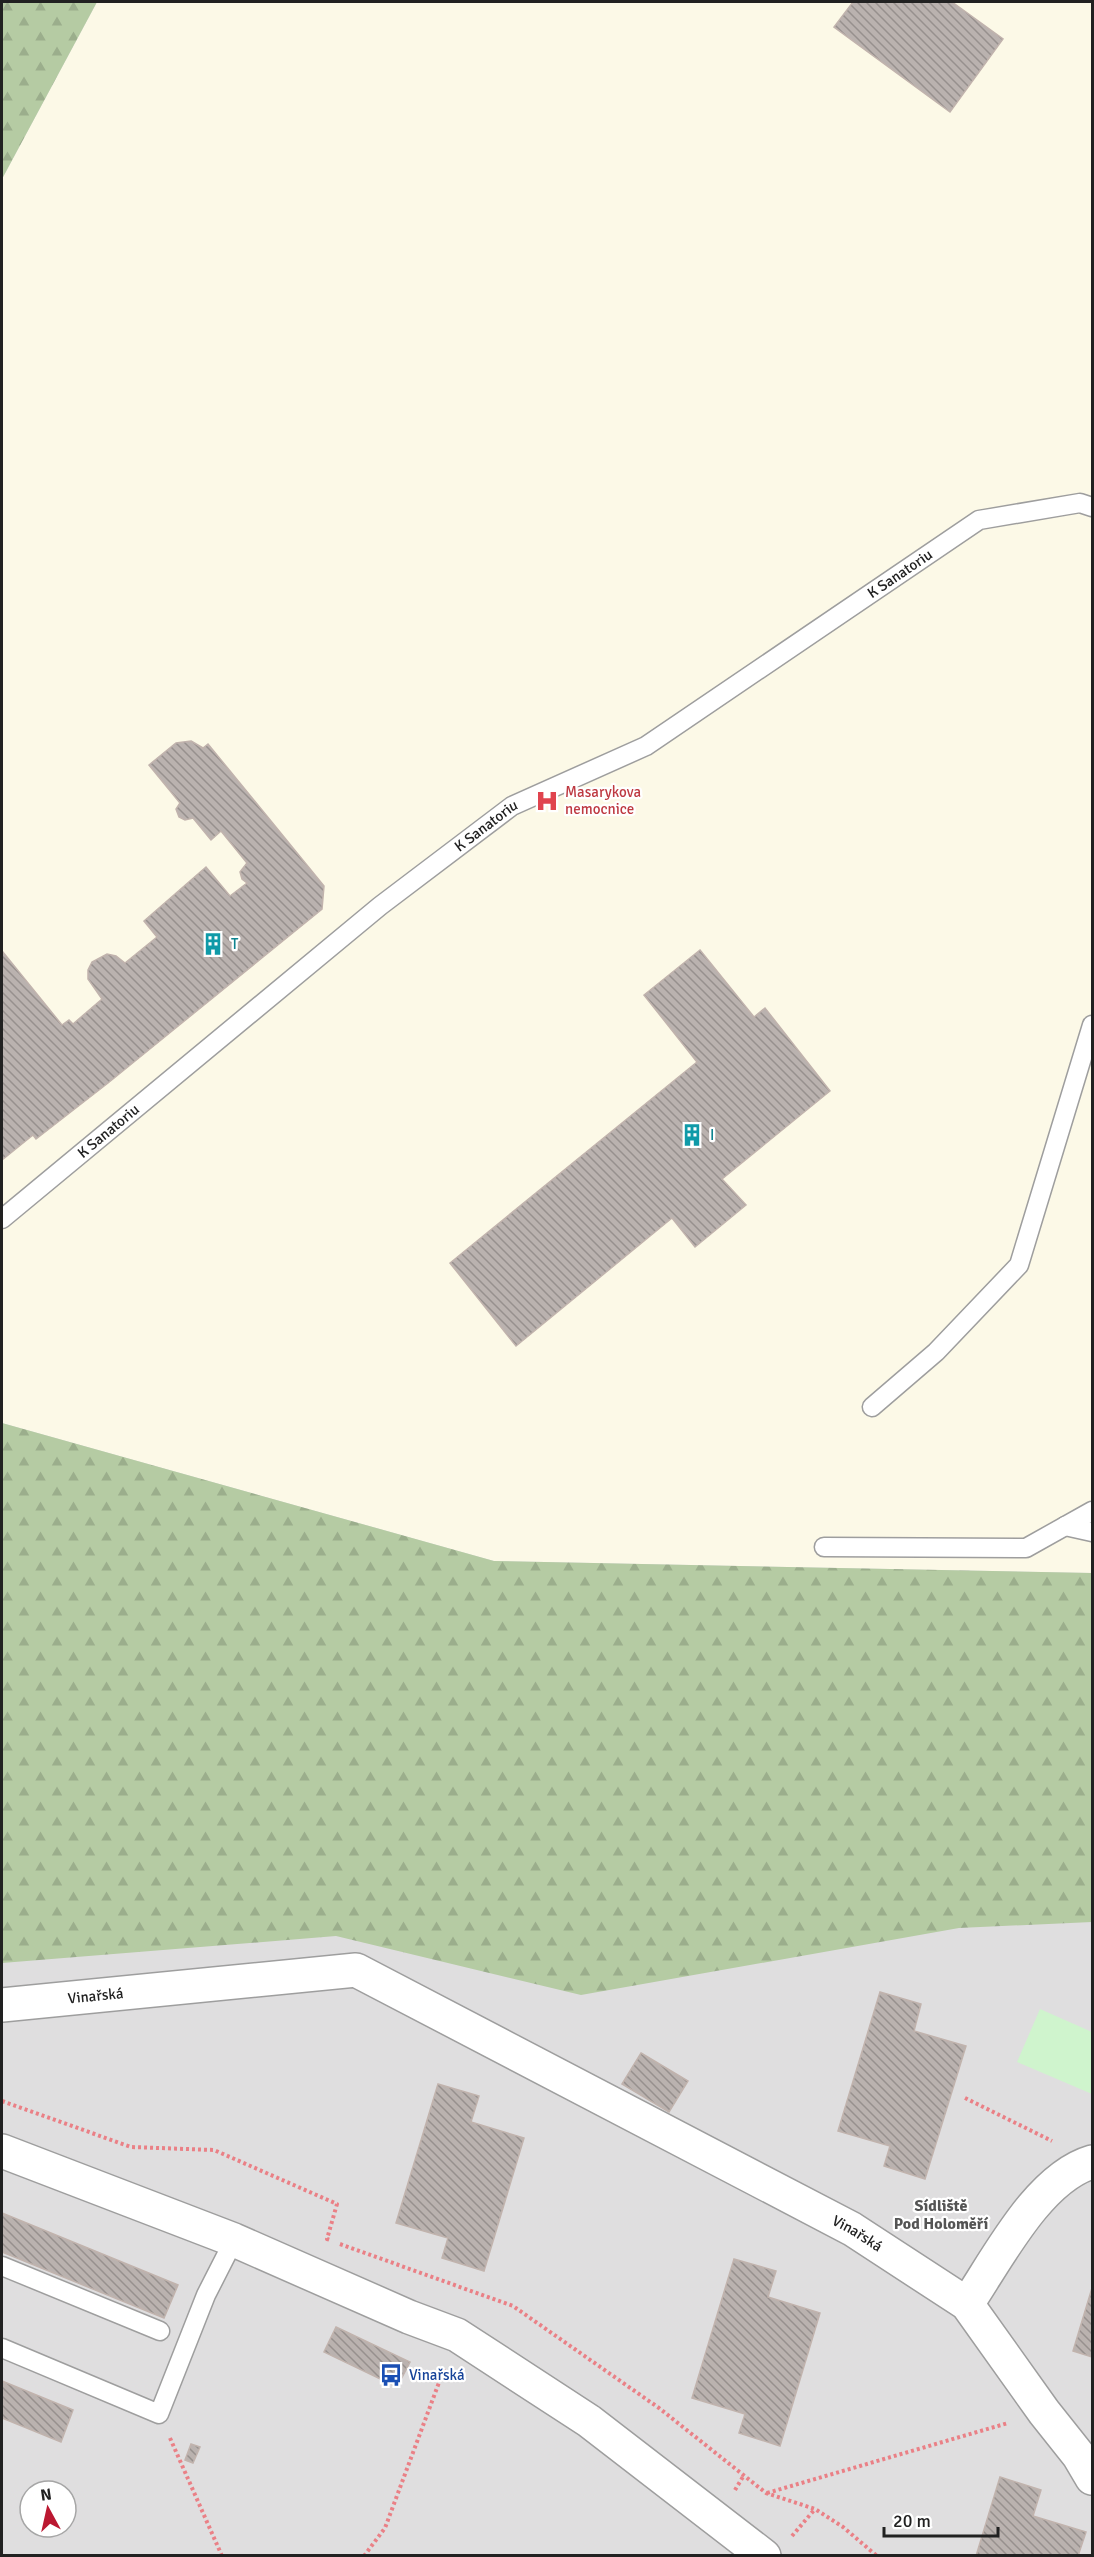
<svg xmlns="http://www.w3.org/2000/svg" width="1094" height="2557" font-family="Signika,sans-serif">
	<defs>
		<pattern id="forest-firs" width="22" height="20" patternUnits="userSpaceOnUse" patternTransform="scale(1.5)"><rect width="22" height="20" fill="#b5cba3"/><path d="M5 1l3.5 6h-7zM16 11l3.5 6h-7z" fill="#9bae8c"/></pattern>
		<pattern id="building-back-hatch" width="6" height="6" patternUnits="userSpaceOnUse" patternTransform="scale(1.5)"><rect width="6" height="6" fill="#bab2af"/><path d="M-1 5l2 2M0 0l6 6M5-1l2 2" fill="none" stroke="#97908e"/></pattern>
	</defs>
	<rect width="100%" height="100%" fill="#f0ede9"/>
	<!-- residential -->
	<path fill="#dfdedf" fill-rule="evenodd" d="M2 2H1092V2555L2 2556ZM30 2491H66V2527H30Z"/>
	<!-- education -->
	<polygon fill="#fcf9e7" points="97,2 1092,2 1092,1573 494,1561 2,1423 2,179"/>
	<!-- forest -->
	<g fill="url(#forest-firs)">
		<polygon points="2,2 97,2 2,179"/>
		<polygon points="2,1423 494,1561 1092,1573 1092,1922 959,1928 581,1995 336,1936 2,1963"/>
	</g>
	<!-- park -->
	<polygon fill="#cff4cd" points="1040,2009 1092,2032 1092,2094 1017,2062"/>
	<!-- building -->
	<g fill="url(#building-back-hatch)" stroke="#c1b3ad" stroke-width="1.5">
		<polygon points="853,2 952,2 1003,39 950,112 834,27"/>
		<polygon points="191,741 203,748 208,744 324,886 322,909 108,1083 36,1139 33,1135 2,1160 2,953 3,952 62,1025 69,1020 73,1024 102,999 88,979 88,970 92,962 107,954 116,956 125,963 157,937 144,921 206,867 230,896 247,883 242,879 240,872 247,863 221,831 211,840 193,818 185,820 179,817 176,809 180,803 149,765 176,743"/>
		<polygon points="700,950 754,1017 765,1008 830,1091 722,1179 746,1205 695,1247 672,1218 516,1346 450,1263 697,1062 644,995"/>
		<polygon points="880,1992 921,2004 914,2031 966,2046 925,2179 884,2166 890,2146 838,2131"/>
		<polygon points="641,2053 688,2081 669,2112 622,2084"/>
		<polygon points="438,2084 479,2096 471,2122 524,2138 484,2271 442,2258 448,2238 396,2223"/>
		<polygon points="2,2213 178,2285 164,2318 2,2252"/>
		<polygon points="734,2259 776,2271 768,2297 820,2313 780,2446 739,2433 745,2414 692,2398"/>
		<polygon points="1092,2288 1092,2357 1073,2351"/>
		<polygon points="336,2327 410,2362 397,2387 324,2352"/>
		<polygon points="2,2381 73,2410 61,2442 2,2418"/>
		<polygon points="191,2444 200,2447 193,2463 185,2460"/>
		<polygon points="1000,2477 1041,2490 1033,2516 1086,2532 1078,2556 976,2556"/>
	</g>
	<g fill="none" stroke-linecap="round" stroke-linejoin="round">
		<!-- service casing -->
		<g stroke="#9e9e9e" stroke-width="21">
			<g id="service">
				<path id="s1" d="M2 1219 380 906 512 806 646 746 979 520 1080 503 1092 507"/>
				<polyline points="872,1407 936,1352 1019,1265 1092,1025"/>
				<polyline points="1065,1526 1092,1532"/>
				<polyline points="824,1547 1026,1548 1092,1511"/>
				<polyline points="2,2266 160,2331"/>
				<polyline points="2,2348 159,2414 206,2295 234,2240"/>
			</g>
		</g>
		<!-- minor casing -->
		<g stroke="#9e9e9e" stroke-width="36">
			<g id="minor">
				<path id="s2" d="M2 2005 356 1970 852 2229 967 2304 1044 2412 1079 2456 1092 2478"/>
				<polyline points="2,2151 234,2240 409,2317 457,2335 589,2421 764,2556"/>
				<path d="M967 2304C998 2258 1038 2178 1092 2162"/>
			</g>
		</g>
		<!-- path -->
		<g stroke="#ea8086" stroke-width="4" stroke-dasharray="3 3" stroke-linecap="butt">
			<polyline points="965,2098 1052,2141"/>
			<polyline points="2,2101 131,2147 214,2150 337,2204 327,2239 330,2240"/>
			<polyline points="340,2244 513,2306 659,2408 766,2493 815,2509 843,2527 877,2556"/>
			<polyline points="170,2438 222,2556"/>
			<polyline points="735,2490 744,2475"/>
			<polyline points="767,2493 1008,2423"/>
			<polyline points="792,2536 815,2509"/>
			<polyline points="364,2556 385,2528 444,2369"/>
		</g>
		<!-- service -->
		<use href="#service" stroke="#fff" stroke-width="18"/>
		<!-- minor -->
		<use href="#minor" stroke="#fff" stroke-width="33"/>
	</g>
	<!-- icons -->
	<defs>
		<g id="hospital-bare" transform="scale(1.8)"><path d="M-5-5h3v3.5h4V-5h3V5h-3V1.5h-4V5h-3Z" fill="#e0444e" stroke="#fff" stroke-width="2.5" paint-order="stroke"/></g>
		<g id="building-bare" transform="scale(1.8)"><path d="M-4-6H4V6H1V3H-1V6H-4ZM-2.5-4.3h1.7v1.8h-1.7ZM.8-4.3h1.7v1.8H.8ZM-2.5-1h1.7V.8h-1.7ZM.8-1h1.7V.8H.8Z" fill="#0f9aa8" stroke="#fff" stroke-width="2.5" paint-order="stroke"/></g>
		<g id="bus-bare" transform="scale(1.8)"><path d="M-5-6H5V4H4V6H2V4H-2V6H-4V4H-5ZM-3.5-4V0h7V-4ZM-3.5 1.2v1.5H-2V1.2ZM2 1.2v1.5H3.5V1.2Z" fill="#1a4fb4" stroke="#fff" stroke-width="2.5" paint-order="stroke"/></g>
	</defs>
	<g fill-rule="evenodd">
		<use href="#hospital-bare" x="547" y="801"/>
		<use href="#building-bare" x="213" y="944"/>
		<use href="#building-bare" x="692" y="1135"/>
		<use href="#bus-bare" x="391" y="2375"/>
	</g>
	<g text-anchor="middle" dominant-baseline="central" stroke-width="4.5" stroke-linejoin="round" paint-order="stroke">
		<!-- street labels -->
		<g font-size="15" fill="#212121" stroke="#fff">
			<text stroke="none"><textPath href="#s1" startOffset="1110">K Sanatoriu</textPath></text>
			<text stroke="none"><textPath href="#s1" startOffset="624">K Sanatoriu</textPath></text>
			<text stroke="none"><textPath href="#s1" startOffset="138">K Sanatoriu</textPath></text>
			<text stroke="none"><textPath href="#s2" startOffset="94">Vinařská</textPath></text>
			<text stroke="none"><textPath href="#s2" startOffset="922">Vinařská</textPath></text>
		</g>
		<!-- health labels -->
		<g font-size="15" fill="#be3a42" stroke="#fff" text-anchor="start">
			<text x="565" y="792">Masarykova<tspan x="565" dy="17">nemocnice</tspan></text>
		</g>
		<!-- culture labels -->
		<g font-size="15" fill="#0d838f" stroke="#fff" text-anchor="start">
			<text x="231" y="944">T</text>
			<text x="710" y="1135">I</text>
		</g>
		<!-- transit labels -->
		<g font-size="15" fill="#164399" stroke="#fff" text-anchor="start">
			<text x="409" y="2375">Vinařská</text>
		</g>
		<!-- neighbourhood labels -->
		<g font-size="16" font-weight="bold" fill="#545454" stroke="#fff">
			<text x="941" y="2206">Sídliště<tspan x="941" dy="18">Pod Holoměří</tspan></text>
		</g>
	</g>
	<!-- border -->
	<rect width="1094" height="2557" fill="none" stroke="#212121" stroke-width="6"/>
	<!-- north arrow -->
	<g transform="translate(48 2509) rotate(352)"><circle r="28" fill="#ffffff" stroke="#a6a6a6" stroke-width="1.5"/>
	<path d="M0-4.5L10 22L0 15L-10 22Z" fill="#bb1831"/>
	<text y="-9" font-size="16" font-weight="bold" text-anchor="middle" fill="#212121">N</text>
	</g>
	<!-- scale -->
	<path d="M884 2527v9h114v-9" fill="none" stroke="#212121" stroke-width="3"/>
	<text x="893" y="2527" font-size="18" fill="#212121" stroke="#ffffff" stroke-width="4.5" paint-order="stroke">20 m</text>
</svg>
